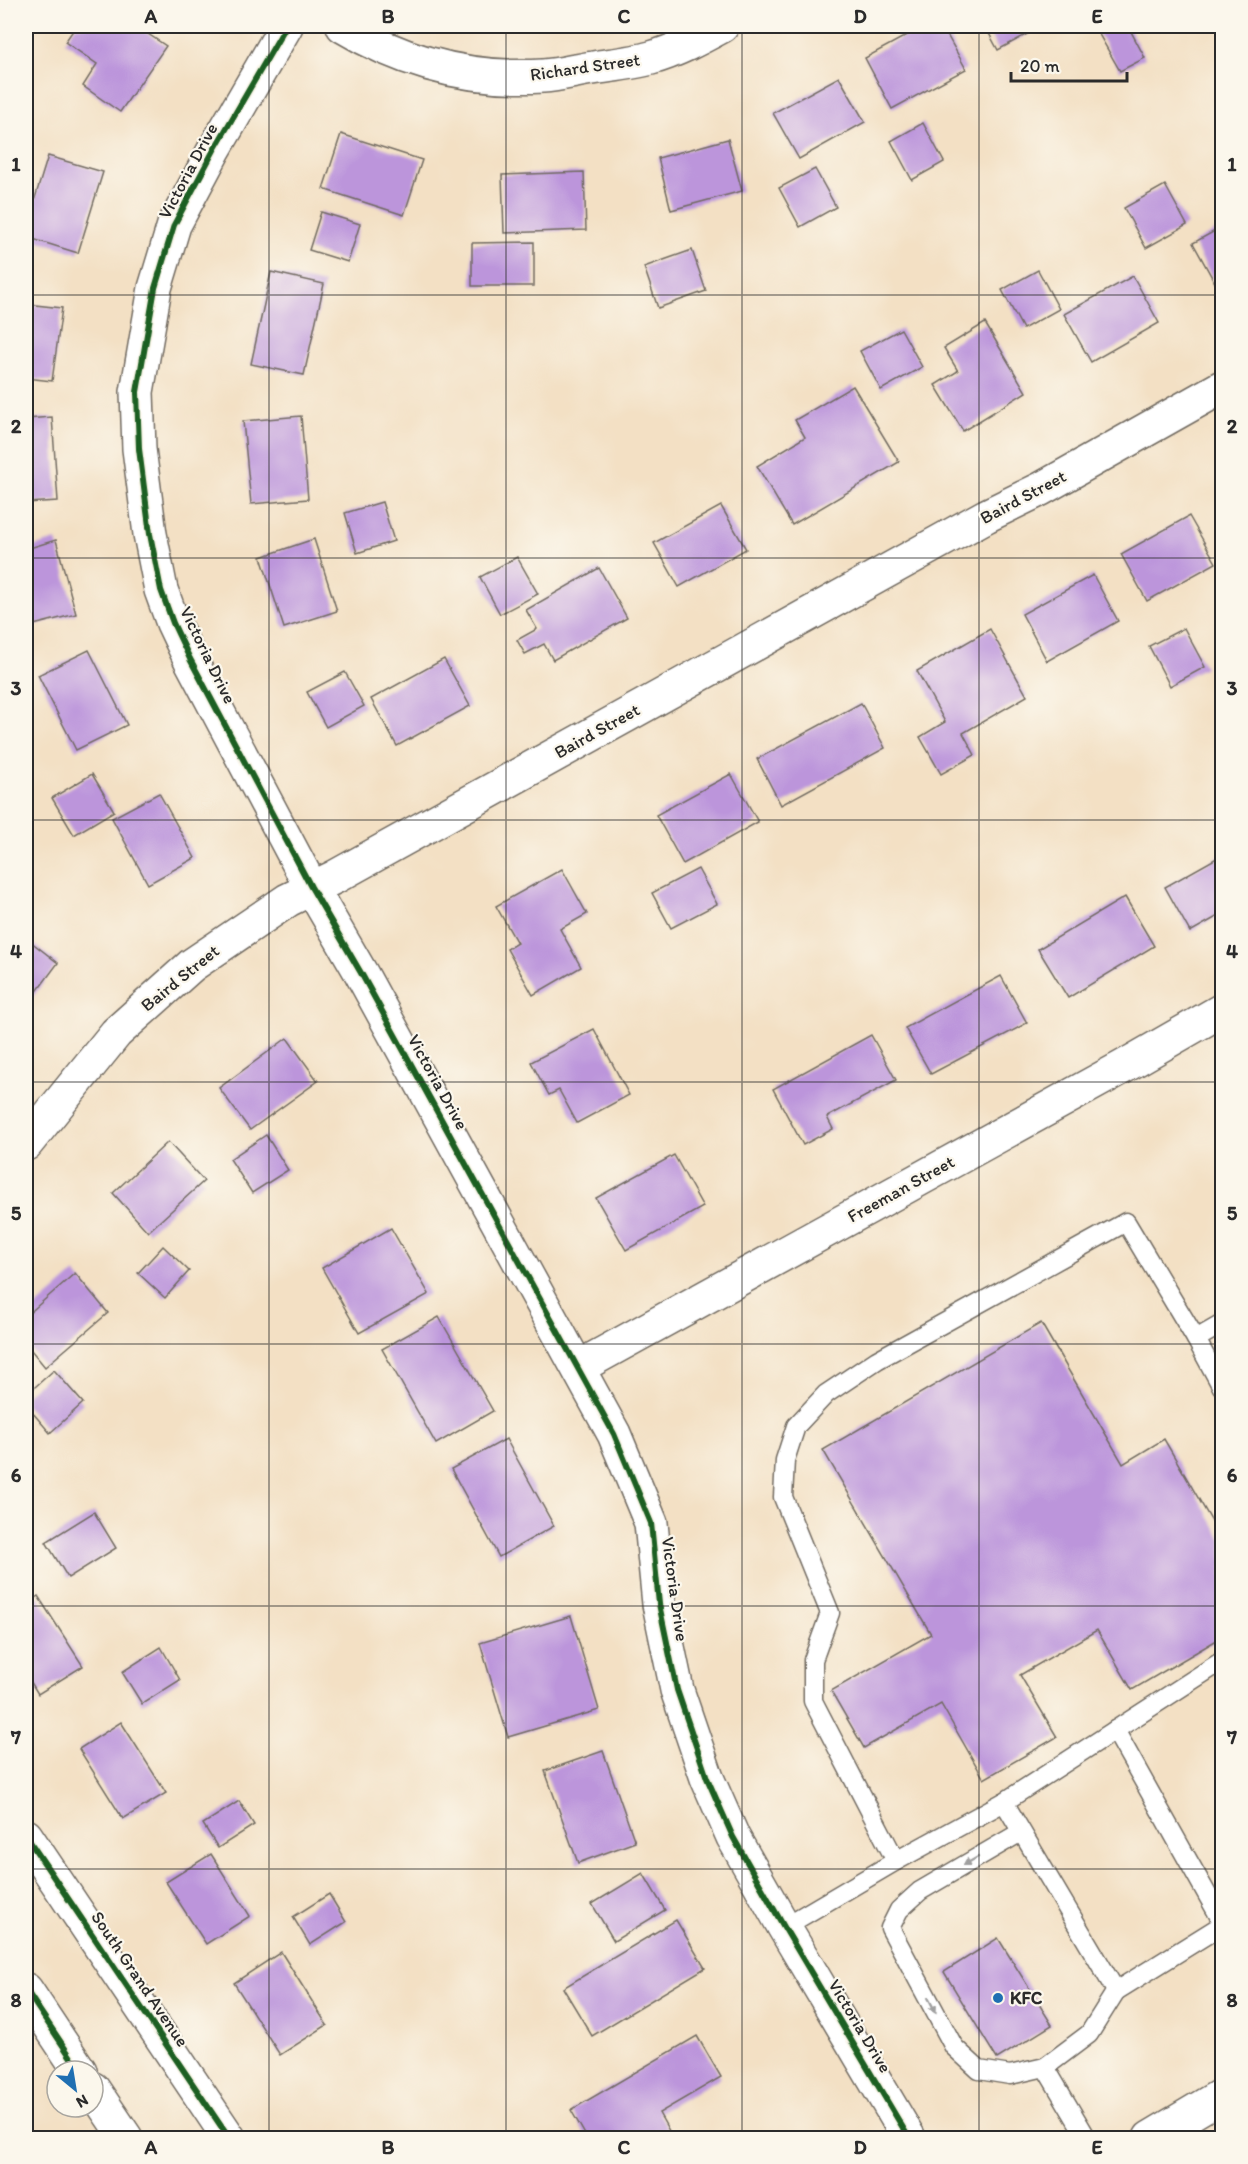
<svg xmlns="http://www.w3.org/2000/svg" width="1248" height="2164" font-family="Itim,sans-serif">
	<rect width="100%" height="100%" fill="#fbf7ec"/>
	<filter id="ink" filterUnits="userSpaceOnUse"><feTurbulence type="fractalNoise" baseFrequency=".0167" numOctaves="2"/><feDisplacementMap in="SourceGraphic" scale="12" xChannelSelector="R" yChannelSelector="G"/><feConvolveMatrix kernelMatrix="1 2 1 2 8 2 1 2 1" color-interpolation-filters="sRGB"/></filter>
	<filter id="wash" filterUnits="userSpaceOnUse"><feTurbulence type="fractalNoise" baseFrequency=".008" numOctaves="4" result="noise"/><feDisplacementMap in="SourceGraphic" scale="24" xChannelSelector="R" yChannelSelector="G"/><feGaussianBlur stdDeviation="1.35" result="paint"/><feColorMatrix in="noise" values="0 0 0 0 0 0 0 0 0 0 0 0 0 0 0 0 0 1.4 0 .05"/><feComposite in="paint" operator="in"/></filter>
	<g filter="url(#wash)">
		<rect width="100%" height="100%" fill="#f3e0c4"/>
		<g id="blocks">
			<!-- building -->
			<g fill="#bc95db">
				<polygon points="76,26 136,26 166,46 120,112 83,86 97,64 65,42"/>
				<polygon points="924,26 942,26 966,69 892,109 865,58"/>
				<polygon points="985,26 1042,26 998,50"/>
				<polygon points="1103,26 1128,26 1145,58 1120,71 1096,29"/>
				<polygon points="839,77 865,122 799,159 773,113"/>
				<polygon points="923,123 944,162 912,180 891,141"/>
				<polygon points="341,134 422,160 404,215 323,189"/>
				<polygon points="728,139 742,191 671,210 658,158"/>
				<polygon points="48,156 103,172 78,253 26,237 26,227"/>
				<polygon points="815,169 836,207 800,227 779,188"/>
				<polygon points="584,172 586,230 504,233 502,175"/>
				<polygon points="1165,185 1187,225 1146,248 1124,208"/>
				<polygon points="321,212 360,224 348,262 309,250"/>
				<polygon points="1222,227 1222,289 1219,290 1193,243"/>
				<polygon points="534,242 534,286 472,286 472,243"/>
				<polygon points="692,250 706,291 658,308 644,267"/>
				<polygon points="1038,270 1059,309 1023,329 1002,290"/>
				<polygon points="271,272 324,284 304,375 251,364"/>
				<polygon points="1133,276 1159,323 1091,362 1064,314"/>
				<polygon points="26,304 62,308 52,381 26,378"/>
				<polygon points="985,323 1026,392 963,431 935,385 958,371 944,348"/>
				<polygon points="901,329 922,367 881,390 860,351"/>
				<polygon points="853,386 899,462 792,525 757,466 805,437 795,420"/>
				<polygon points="301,416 308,499 251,504 243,421"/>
				<polygon points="52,417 58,501 26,503 26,419"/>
				<polygon points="382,502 394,541 357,553 345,513"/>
				<polygon points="721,506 746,549 679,587 654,543"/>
				<polygon points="1189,516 1216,563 1147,601 1121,554"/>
				<polygon points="314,539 337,611 284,628 261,557"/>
				<polygon points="56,540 76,614 26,627 26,549"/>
				<polygon points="517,557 538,594 500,614 480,577"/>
				<polygon points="599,568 627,618 553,660 544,644 525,654 517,640 537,629 526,610"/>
				<polygon points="1093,575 1118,621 1047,661 1022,614"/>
				<polygon points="1184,628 1205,667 1170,686 1149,646"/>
				<polygon points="990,629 1027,696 963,733 975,755 941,774 920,737 945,722 917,671"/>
				<polygon points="89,650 127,725 76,750 38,675"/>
				<polygon points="444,659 470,706 397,746 371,699"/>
				<polygon points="345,672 364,706 326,727 307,692"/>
				<polygon points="861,703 885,748 781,805 757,759"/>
				<polygon points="92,774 114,811 74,835 52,798"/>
				<polygon points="731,774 758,822 683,864 656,815"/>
				<polygon points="159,793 195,858 148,884 112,818"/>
				<polygon points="1222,855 1222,914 1190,932 1165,887"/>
				<polygon points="562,869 587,914 560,929 581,967 533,995 507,949 517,943 496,906"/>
				<polygon points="698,869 717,904 671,928 652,893"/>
				<polygon points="1125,897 1154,946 1068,998 1038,949"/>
				<polygon points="26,938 58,963 26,1006"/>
				<polygon points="1001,976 1027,1023 931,1074 905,1028"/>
				<polygon points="594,1029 629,1095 577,1123 559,1090 549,1095 531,1062"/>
				<polygon points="871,1035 896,1080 827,1117 833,1129 803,1145 773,1089"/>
				<polygon points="287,1038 318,1081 250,1130 219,1088"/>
				<polygon points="266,1135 288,1170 252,1193 230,1159"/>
				<polygon points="168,1142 204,1181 148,1232 113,1193"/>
				<polygon points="674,1155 703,1207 626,1250 596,1198"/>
				<polygon points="391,1228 429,1294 359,1333 322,1268"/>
				<polygon points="163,1246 189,1271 165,1298 138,1273"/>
				<polygon points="75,1273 108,1313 45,1367 26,1344 26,1316"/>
				<polygon points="439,1317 493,1411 436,1444 382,1349"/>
				<polygon points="1041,1323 1123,1464 1164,1439 1222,1539 1222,1637 1132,1690 1097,1630 1020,1675 1057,1737 984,1779 941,1704 864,1748 831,1691 931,1634 823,1450"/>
				<polygon points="54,1370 83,1403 50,1433 26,1405 26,1395"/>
				<polygon points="506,1439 554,1526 499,1557 451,1469"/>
				<polygon points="94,1512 116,1548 68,1578 46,1542"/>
				<polygon points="38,1596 83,1666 38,1694 26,1674 26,1604"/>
				<polygon points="571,1616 599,1710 508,1737 480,1643"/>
				<polygon points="161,1647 180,1680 142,1704 122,1672"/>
				<polygon points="121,1722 166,1793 123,1819 79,1749"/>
				<polygon points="603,1751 635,1842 578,1863 545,1771"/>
				<polygon points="239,1801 254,1825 218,1848 203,1824"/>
				<polygon points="211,1854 250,1916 206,1944 166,1882"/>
				<polygon points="643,1873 665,1910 614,1941 592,1904"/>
				<polygon points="329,1894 346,1922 310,1945 293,1917"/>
				<polygon points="676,1920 705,1968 592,2036 563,1988"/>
				<polygon points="998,1938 1052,2025 997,2059 944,1972"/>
				<polygon points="281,1952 327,2025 280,2055 234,1983"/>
				<polygon points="697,2036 721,2077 659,2113 673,2138 587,2138 571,2110"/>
			</g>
		</g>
	</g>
	<g filter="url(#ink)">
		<use href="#blocks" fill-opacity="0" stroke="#716a61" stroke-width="1.5"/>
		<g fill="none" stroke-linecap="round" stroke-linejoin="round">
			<!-- lane casing -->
			<g stroke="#716a61" stroke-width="21">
				<g id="lane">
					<polyline points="1196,1339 1222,1387"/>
					<polyline points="1115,1730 1222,1921"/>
					<polyline points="1004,1802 1222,1661"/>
					<polyline points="1021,1832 920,1891 899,1910 890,1928 954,2047 979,2070 1010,2075 1045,2067"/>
					<polyline points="896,1861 813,1701 813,1660 830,1613 783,1497 785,1460 796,1426 826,1394 877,1360 1126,1222 1196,1339 1222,1324"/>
					<polyline points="784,1927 896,1861 1004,1802 1116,1991 1222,1925"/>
					<polyline points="1185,2118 1196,2138"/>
					<polyline points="1087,2138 1045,2067 1089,2034 1116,1991"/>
				</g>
			</g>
			<!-- street casing -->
			<g stroke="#716a61" stroke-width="36">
				<g id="street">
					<polyline points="286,26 214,150 174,225 155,288 137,392 139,449 150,534 161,590 173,623 190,659 311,887 361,973 614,1434 651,1523 659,1604 677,1690 707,1778 733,1837 784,1927 909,2138"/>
					<path d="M343 26C404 63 472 80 543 76 560 75 577 70 593 68 612 65 633 63 651 58 676 51 700 38 722 26"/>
					<polyline points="26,1144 116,1033 192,965 288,900 335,877 986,516 1041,489 1222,387"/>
					<polyline points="579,1367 1123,1067 1222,1010"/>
					<polyline points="26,1836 229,2138"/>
					<polyline points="26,1990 80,2071"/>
					<polyline points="93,2089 126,2138"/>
				</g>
			</g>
			<!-- secondary casing -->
			<g stroke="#716a61" stroke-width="36">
				<polyline id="secondary" points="1150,2138 1222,2095"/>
			</g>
			<!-- lane -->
			<use href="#lane" stroke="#fff" stroke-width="18"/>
			<!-- street -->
			<use href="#street" stroke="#fff" stroke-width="33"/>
			<!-- secondary -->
			<use href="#secondary" stroke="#fff" stroke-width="33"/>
			<!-- cycleway casing -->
			<g stroke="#fbf7ec" stroke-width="10">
				<g id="cycleway">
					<polyline points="286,26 214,150 174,225 155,288 137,392 139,449 150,534 161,590 173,623 190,659 311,887 361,973 614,1434 651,1523 659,1604 677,1690 707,1778 733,1837 784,1927 909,2138"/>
					<polyline points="26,1836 229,2138"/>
					<polyline points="26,1990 80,2071"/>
				</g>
			</g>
			<!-- cycleway -->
			<use href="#cycleway" stroke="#1b5e20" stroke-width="6"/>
		</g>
		<!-- one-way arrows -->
		<defs><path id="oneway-solid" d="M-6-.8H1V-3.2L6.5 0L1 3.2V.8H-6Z" transform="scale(1.5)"/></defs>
		<g fill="#a0a0a0">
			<use href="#oneway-solid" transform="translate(971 1861) rotate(150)"/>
			<use href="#oneway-solid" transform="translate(932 2005) rotate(62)"/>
		</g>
	</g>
	<!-- grid -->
	<path fill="none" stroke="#2b2b2b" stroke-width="1.5" stroke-opacity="0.55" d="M269 26V2138M506 26V2138M742 26V2138M979 26V2138M26 295H1222M26 558H1222M26 820H1222M26 1082H1222M26 1344H1222M26 1606H1222M26 1869H1222"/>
	<!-- markers -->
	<circle fill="#1f6fb2" stroke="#fbf7ec" stroke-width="2" cx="998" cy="1998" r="6"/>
	<g text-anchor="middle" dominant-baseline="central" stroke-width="4.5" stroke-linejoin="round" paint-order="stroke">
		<!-- street labels -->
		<g font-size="18" fill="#2b2b2b" stroke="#fbf7ec">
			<text transform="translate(585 67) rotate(-8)">Richard Street</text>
			<text transform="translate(188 171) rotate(-62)">Victoria Drive</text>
			<text transform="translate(1023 497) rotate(-28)">Baird Street</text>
			<text transform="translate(208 655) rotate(64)">Victoria Drive</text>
			<text transform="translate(597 731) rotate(-29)">Baird Street</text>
			<text transform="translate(180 978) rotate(-39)">Baird Street</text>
			<text transform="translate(438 1082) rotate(61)">Victoria Drive</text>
			<text transform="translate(901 1189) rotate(-29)">Freeman Street</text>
			<text transform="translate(675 1589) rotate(82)">Victoria Drive</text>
			<text transform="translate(140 1979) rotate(56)">South Grand Avenue</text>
			<text transform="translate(860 2026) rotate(59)">Victoria Drive</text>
		</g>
		<!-- poi labels -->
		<g font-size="18" font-weight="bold" fill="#2b2b2b" stroke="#fbf7ec" text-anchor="start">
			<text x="1010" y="1998">KFC</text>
		</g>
	</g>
	<!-- margin -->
	<rect width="1248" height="2164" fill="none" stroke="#fbf7ec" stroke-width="66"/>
	<!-- north arrow -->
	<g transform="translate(75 2089) rotate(150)"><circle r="28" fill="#fbf7ec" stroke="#a8a59f" stroke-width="1.5"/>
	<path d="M0-4.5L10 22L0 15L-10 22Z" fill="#1f6fb2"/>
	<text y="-9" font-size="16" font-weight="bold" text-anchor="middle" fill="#2b2b2b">N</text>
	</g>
	<!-- scale -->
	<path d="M1011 72v9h116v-9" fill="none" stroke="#2b2b2b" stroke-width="3"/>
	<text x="1020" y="72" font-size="18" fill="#2b2b2b" stroke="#fbf7ec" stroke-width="4.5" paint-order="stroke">20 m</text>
	<rect x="33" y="33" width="1182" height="2098" fill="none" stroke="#2b2b2b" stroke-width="2"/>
	<g font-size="20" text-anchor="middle" font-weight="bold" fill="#2b2b2b">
		<text x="151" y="23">A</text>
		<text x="388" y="23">B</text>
		<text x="624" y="23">C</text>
		<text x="860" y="23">D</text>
		<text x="1097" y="23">E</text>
		<text x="16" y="171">1</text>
		<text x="1232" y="171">1</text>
		<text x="16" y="433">2</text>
		<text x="1232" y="433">2</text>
		<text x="16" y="695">3</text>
		<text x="1232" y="695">3</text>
		<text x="16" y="958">4</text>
		<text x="1232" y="958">4</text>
		<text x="16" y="1220">5</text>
		<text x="1232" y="1220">5</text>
		<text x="16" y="1482">6</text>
		<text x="1232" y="1482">6</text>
		<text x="16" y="1744">7</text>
		<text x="1232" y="1744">7</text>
		<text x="16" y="2007">8</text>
		<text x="1232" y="2007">8</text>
		<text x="151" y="2154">A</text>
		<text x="388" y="2154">B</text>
		<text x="624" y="2154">C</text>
		<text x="860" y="2154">D</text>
		<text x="1097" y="2154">E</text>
	</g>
</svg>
